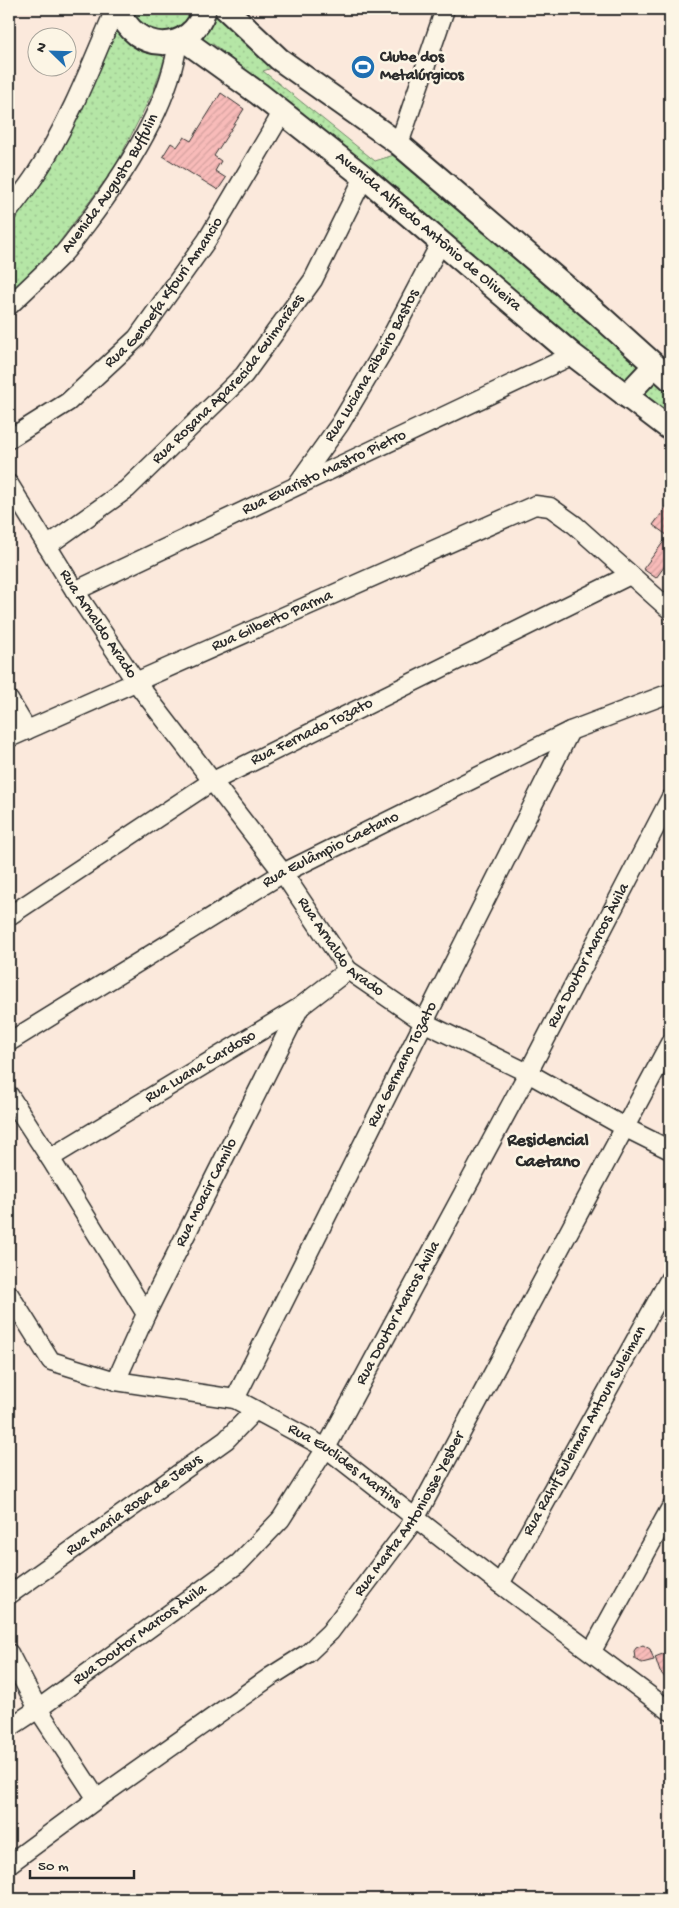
<svg xmlns="http://www.w3.org/2000/svg" width="679" height="1908" font-family="'Gochi Hand',sans-serif">
	<defs>
		<pattern id="grass-dots" width="8" height="8" patternUnits="userSpaceOnUse" patternTransform="scale(1.25)"><rect width="8" height="8" fill="#b5e6a6"/><path d="M2 2h.1M6 6h.1" fill="none" stroke="#9cc58f" stroke-width="1.8" stroke-linecap="round"/></pattern>
		<pattern id="building-hatch" width="6" height="6" patternUnits="userSpaceOnUse" patternTransform="scale(1.25)"><rect width="6" height="6" fill="#f8bbb9"/><path d="M-1 1l2-2M0 6l6-6M5 7l2-2" fill="none" stroke="#d5a19f"/></pattern>
	</defs>
	<rect width="100%" height="100%" fill="#fbe9dc"/>
	<filter id="ink" filterUnits="userSpaceOnUse"><feTurbulence type="fractalNoise" baseFrequency=".02" numOctaves="2"/><feDisplacementMap in="SourceGraphic" scale="10" xChannelSelector="R" yChannelSelector="G"/><feConvolveMatrix kernelMatrix="1 2 1 2 8 2 1 2 1" color-interpolation-filters="sRGB"/></filter>
	<g filter="url(#ink)">
		<!-- grass -->
		<g fill="url(#grass-dots)" stroke="#708868">
			<polygon points="124,9 199,9 174,35 145,34"/>
			<polygon points="216,9 278,66 263,71 375,161 394,155 670,385 670,416 599,361 387,183 213,44 202,42"/>
			<polygon points="113,22 137,41 165,58 153,92 115,167 55,248 9,294 9,223 13,218"/>
		</g>
		<!-- building -->
		<g fill="url(#building-hatch)" stroke="#2b2b2b">
			<polygon points="221,93 244,109 214,156 221,161 215,171 226,178 218,190 163,156 171,143 177,147 184,137 191,141"/>
			<polygon points="670,502 670,559 656,578 643,569 668,536 653,525"/>
			<polygon points="643,1645 650,1649 654,1660 642,1663 635,1659 634,1651 636,1648"/>
			<polygon points="670,1651 670,1683 660,1672 655,1657"/>
		</g>
		<g fill="none" stroke-linecap="round" stroke-linejoin="round">
			<!-- minor casing -->
			<g stroke="#2b2b2b" stroke-width="21">
				<g id="minor">
					<polyline points="399,144 445,9"/>
					<path d="M9 211C17 200 26 189 34 177 68 125 91 66 115 9"/>
					<path id="s1" d="M9 306C26 290 44 273 61 256 70 247 77 236 85 226 123 176 171 103 178 40"/>
					<path id="s2" d="M9 439 68 402 137 338 207 240 282 113"/>
					<path id="s3" d="M298 483 340 424 387 345 441 242"/>
					<path id="s4" d="M9 484 75 591 136 682 283 873 348 970 425 1023 528 1073 626 1128 670 1150"/>
					<path id="s5" d="M47 546 127 489 244 375 313 280 364 177"/>
					<path id="s6" d="M75 591 573 355"/>
					<polyline points="9,700 27,730"/>
					<path id="s7" d="M9 738 535 505 550 507 575 525 670 610"/>
					<path id="s8" d="M9 916 211 782 630 575"/>
					<path id="s9" d="M9 1042 283 873 570 731 670 693"/>
					<polyline points="9,1095 50,1158 146,1314"/>
					<path id="s10" d="M50 1158 300 1007 348 970"/>
					<path id="s11" d="M9 1294 51 1361 116 1381 235 1399 326 1448 500 1584 670 1711"/>
					<path id="s12" d="M116 1381 146 1314 300 1007"/>
					<path id="s13" d="M235 1399 570 731"/>
					<path id="s14" d="M500 1584 670 1278"/>
					<path id="s15" d="M9 1595 226 1440 255 1410"/>
					<polyline points="592,1651 670,1509"/>
					<polyline points="9,1653 38,1709 97,1799"/>
					<path id="s16" d="M9 1728 38 1709 239 1563 281 1519 326 1448 528 1073 670 799"/>
					<path id="s17" d="M9 1864 97 1799 270 1677 308 1653 330 1632 415 1519 670 1043"/>
				</g>
			</g>
			<!-- major casing -->
			<g stroke="#2b2b2b" stroke-width="26">
				<g id="major">
					<path d="M119 9C134 54 192 55 205 9"/>
					<polyline points="226,9 279,59 399,144 599,315 670,379"/>
					<path id="s18" d="M185 37 191 45 259 94 364 177 573 355 670 429"/>
					<polyline points="626,396 654,366"/>
				</g>
			</g>
			<!-- minor -->
			<use href="#minor" stroke="#fcf5e5" stroke-width="18"/>
			<!-- major -->
			<use href="#major" stroke="#fcf5e5" stroke-width="22"/>
		</g>
	</g>
	<!-- icons -->
	<defs>
		<g id="stadium-disc" transform="scale(1.25)"><circle r="9.5" fill="#1f6fb2" stroke="#fcf5e5"/><path d="M0-5a6.5 5 0 1 0 0 10a6.5 5 0 1 0 0-10ZM-3.5-1.8h7v3.6h-7Z" fill="#fff"/></g>
	</defs>
	<g fill-rule="evenodd">
		<use href="#stadium-disc" x="363" y="67"/>
	</g>
	<g text-anchor="middle" dominant-baseline="central" stroke-width="5" stroke-linejoin="round" paint-order="stroke">
		<!-- poi labels -->
		<g font-size="16" font-weight="bold" fill="#2b2b2b" stroke="#fcf5e5" text-anchor="start">
			<text x="380" y="58">Clube dos<tspan x="380" dy="18">Metalúrgicos</tspan></text>
		</g>
		<!-- street labels -->
		<g font-size="16" fill="#2b2b2b" stroke="#fcf5e5">
			<text stroke="none"><textPath href="#s1" startOffset="160">Avenida Augusto Buffulin</textPath></text>
			<text stroke="none"><textPath href="#s18" startOffset="312">Avenida Alfredo Antônio de Oliveira</textPath></text>
			<text stroke="none"><textPath href="#s2" startOffset="216">Rua Genoefa Kfouri Amancio</textPath></text>
			<text stroke="none"><textPath href="#s3" startOffset="139">Rua Luciana Ribeiro Bastos</textPath></text>
			<text stroke="none"><textPath href="#s5" startOffset="248">Rua Rosana Aparecida Guimarães</textPath></text>
			<text stroke="none"><textPath href="#s6" startOffset="276">Rua Evaristo Mastro Pietro</textPath></text>
			<text stroke="none"><textPath href="#s7" startOffset="288">Rua Gilberto Parma</textPath></text>
			<text stroke="none"><textPath href="#s4" startOffset="166">Rua Arnaldo Arado</textPath></text>
			<text stroke="none"><textPath href="#s8" startOffset="355">Rua Fernado Tozato</textPath></text>
			<text stroke="none"><textPath href="#s9" startOffset="375">Rua Eulâmpio Caetano</textPath></text>
			<text stroke="none"><textPath href="#s4" startOffset="571">Rua Arnaldo Arado</textPath></text>
			<text stroke="none"><textPath href="#s16" startOffset="986">Rua Doutor Marcos Àvila</textPath></text>
			<text stroke="none"><textPath href="#s13" startOffset="374">Rua Germano Tozato</textPath></text>
			<text stroke="none"><textPath href="#s10" startOffset="176">Rua Luana Cardoso</textPath></text>
			<text stroke="none"><textPath href="#s12" startOffset="209">Rua Moacir Camilo</textPath></text>
			<text stroke="none"><textPath href="#s16" startOffset="581">Rua Doutor Marcos Àvila</textPath></text>
			<text stroke="none"><textPath href="#s14" startOffset="175">Rua Rahif Suleiman Antoun Suleiman</textPath></text>
			<text stroke="none"><textPath href="#s11" startOffset="396">Rua Euclides Martins</textPath></text>
			<text stroke="none"><textPath href="#s15" startOffset="154">Rua Maria Rosa de Jesus</textPath></text>
			<text stroke="none"><textPath href="#s17" startOffset="539">Rua Marta Antoniosse Yesber</textPath></text>
			<text stroke="none"><textPath href="#s16" startOffset="161">Rua Doutor Marcos Àvila</textPath></text>
		</g>
		<!-- neighbourhood labels -->
		<g font-size="18" font-weight="bold" fill="#2b2b2b" stroke="#fcf5e5">
			<text x="548" y="1141">Residencial<tspan x="548" dy="21">Caetano</tspan></text>
		</g>
	</g>
	<!-- margin -->
	<rect width="679" height="1908" fill="none" stroke="#fcf5e5" stroke-width="30"/>
	<rect x="15" y="15" width="649" height="1878" fill="none" stroke="#2b2b2b" stroke-width="2" filter="url(#ink)"/>
	<!-- north arrow -->
	<g transform="translate(52 52) rotate(293)"><circle r="24" fill="#fcf5e5" stroke="#a8a49b"/>
	<path d="M0-4L9 19L0 12L-9 19Z" fill="#1f6fb2"/>
	<text y="-8" font-size="14" font-weight="bold" text-anchor="middle" fill="#2b2b2b">N</text>
	</g>
	<!-- scale -->
	<path d="M30 1870v8h104v-8" fill="none" stroke="#2b2b2b" stroke-width="2.5"/>
	<text x="38" y="1870" font-size="15" fill="#2b2b2b" stroke="#fcf5e5" stroke-width="4" paint-order="stroke">50 m</text>
</svg>
